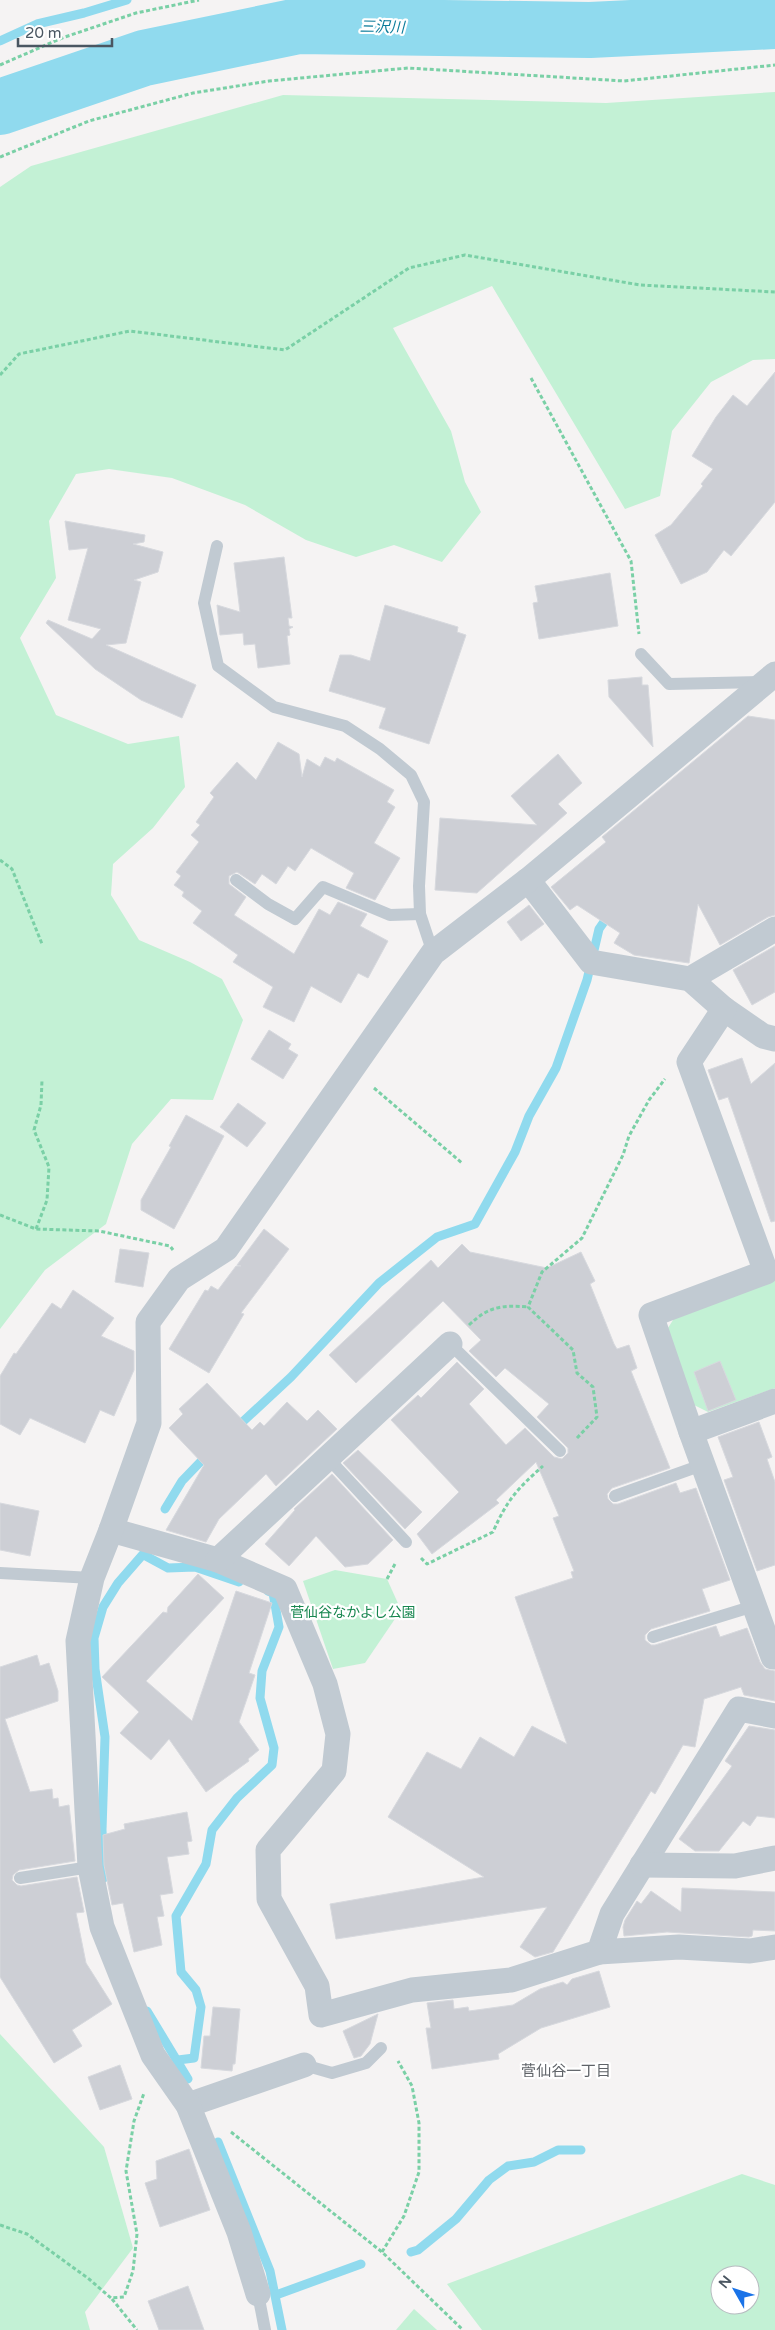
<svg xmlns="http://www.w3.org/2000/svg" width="775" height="2330" font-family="'Varela Round','Noto Sans JP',sans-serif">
	<rect width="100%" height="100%" fill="#f5f3f3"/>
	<!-- green -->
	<g fill="#c3f1d5" fill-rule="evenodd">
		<polygon points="775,92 775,359 753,360 711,382 672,431 660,496 625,509 492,286 393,328 451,431 465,482 481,512 442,562 394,545 356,557 306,540 245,505 172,478 109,469 76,474 49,521 56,578 20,638 56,715 128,744 179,736 185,787 153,828 113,864 111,895 139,940 190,962 222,979 243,1020 213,1100 171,1099 132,1144 106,1224 45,1270 0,1329 0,187 31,166 283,95 606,103"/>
		<polygon points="775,1277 775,1388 708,1412 692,1404 668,1328 678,1312"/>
		<polygon points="335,1570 387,1579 401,1610 365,1663 333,1669 303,1581"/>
		<polygon points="0,2034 104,2147 133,2248 85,2312 90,2330 0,2330"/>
		<path d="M742 2174 775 2185V2330H482L447 2284ZM720 2275H750V2305H720Z"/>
		<polygon points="414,2309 437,2330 396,2330"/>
	</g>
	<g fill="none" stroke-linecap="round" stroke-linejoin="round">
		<!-- stream -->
		<g stroke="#90daee" stroke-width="9">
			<polyline points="0,41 37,24 84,13 127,0"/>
			<polyline points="236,1428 291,1377 379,1283 437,1237 475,1224 515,1152 529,1116 556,1068 587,980 599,929 610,913"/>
			<polyline points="165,1509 182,1481 208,1454"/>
			<polyline points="144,1555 168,1568 195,1567 239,1582"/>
			<polyline points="104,1878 102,1830 105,1737 95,1669 94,1638 103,1607 118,1583 145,1552"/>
			<polyline points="147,2011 188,2079"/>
			<polyline points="178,2060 194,2058 201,2007 196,1990 181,1972 176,1916 206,1864 212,1830 237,1798 272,1765 274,1748 260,1698 262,1671 279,1627 273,1593 268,1591"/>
			<polyline points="218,2142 270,2271 282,2330"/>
			<polyline points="411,2252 418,2250 456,2219 489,2180 508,2166 534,2162 558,2150 581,2150"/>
			<polyline points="276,2295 361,2264"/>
		</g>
		<!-- river -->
		<polyline stroke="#90daee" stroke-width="56" points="0,107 144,58 298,26 590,30 775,21"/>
	</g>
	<!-- building -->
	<g fill="#cdcfd5" stroke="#d7d9de">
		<polygon points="775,372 775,502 731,556 724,550 707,572 681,584 655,535 671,525 703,486 701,484 713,469 692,456 716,417 733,395 747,406"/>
		<polygon points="65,521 145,535 144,542 133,544 163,552 158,572 134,580 141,582 126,643 106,645 196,685 182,718 141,700 95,669 46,623 48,620 92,639 101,629 68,620 88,548 69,550"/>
		<polygon points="284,557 292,618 288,618 289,626 293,627 289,629 290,635 287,636 290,664 258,668 255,644 244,645 243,633 220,635 217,605 240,612 234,563"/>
		<polygon points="610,573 618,626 539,639 533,603 538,602 535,586"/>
		<polygon points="385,605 458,627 457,632 466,635 429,744 379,728 386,708 329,691 340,655 351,655 370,661"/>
		<polygon points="642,677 642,685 648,685 653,747 609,697 608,680"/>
		<polygon points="748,716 775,720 775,915 768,917 720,945 698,904 689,963 634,955 614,943 620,933 577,905 570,910 551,887 606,842 602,837"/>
		<polygon points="278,742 299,754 302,777 307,759 320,767 325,757 335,762 337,758 394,790 387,802 395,807 374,843 400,858 375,900 346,888 354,873 311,848 295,871 288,866 276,884 262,874 255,884 237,872 229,876 229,884 246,897 234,915 294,954 319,909 330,915 338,902 367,914 360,926 388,941 368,978 358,973 341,1003 311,986 294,1022 263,1007 273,987 233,962 238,955 193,923 202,911 182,896 184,892 174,885 181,876 176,872 199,842 191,835 200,825 196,822 214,797 210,793 237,762 256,780"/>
		<polygon points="558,754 582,783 558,804 567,813 477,893 435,890 440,818 537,825 511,796"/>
		<polygon points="529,905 544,924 521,941 507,922"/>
		<polygon points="775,946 775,992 752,1005 733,970"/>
		<polygon points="269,1030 291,1044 288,1049 298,1055 283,1079 251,1059"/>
		<polygon points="742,1058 751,1084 775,1063 775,1221 771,1222 728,1097 719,1100 708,1070"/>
		<polygon points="238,1103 266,1123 247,1147 220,1127"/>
		<polygon points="186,1115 224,1136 174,1229 141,1210 141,1200 171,1147 169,1146"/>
		<polygon points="264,1229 289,1249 241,1313 244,1314 209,1373 169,1349 205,1290 208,1291 211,1286 218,1290 236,1266 241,1266 237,1265"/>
		<polygon points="462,1244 470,1252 547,1268 581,1252 595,1281 590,1284 614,1344 617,1349 629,1345 637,1368 631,1371 670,1468 612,1488 607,1494 608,1499 613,1504 618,1504 676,1483 680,1493 696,1488 730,1580 702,1589 710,1611 651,1629 645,1635 645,1640 651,1645 655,1645 716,1626 720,1637 747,1628 760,1662 765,1669 775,1671 775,1701 744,1695 741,1687 704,1699 695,1747 683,1745 655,1794 651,1791 553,1952 535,1957 520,1947 547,1907 336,1939 330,1904 484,1877 388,1817 427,1752 461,1769 480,1737 514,1757 532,1726 567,1744 515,1597 573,1578 571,1572 574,1571 553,1518 559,1516 536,1462 496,1500 499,1503 432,1554 417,1534 459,1492 391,1420 418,1395 421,1398 457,1362 484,1389 469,1404 506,1445 525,1428 554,1457 562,1459 568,1453 568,1448 537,1417 549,1404 505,1368 496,1377 469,1351 481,1340 443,1301 356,1383 329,1355 431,1260 438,1268"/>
		<polygon points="120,1249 149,1253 143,1287 115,1282"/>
		<polygon points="73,1290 114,1318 101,1336 134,1351 134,1370 114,1416 100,1410 85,1443 30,1418 20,1435 0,1424 0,1376 14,1353 16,1354 52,1303 61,1309"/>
		<polygon points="720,1361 736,1400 708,1411 694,1372"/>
		<polygon points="207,1383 252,1430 260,1422 264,1426 287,1402 307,1421 318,1410 337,1429 276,1486 266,1474 219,1519 206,1542 166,1530 204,1465 169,1428 183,1414 179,1409"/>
		<polygon points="759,1422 772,1457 767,1459 775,1482 775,1565 757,1571 724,1480 733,1477 718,1437"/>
		<polygon points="358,1450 422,1512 405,1529 343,1463"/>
		<polygon points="332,1474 393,1540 368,1564 345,1567 316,1536 289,1566 265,1544 295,1510 294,1509"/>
		<polygon points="0,1503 39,1511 30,1556 0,1550"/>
		<polygon points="198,1574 224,1598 146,1681 192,1721 236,1591 272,1603 249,1673 255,1675 239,1722 259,1750 248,1759 249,1761 206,1792 169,1739 151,1760 120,1733 139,1712 102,1677 163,1612 167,1613 168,1607"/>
		<polygon points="37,1655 40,1666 49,1663 58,1691 58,1701 5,1719 30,1792 52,1789 53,1799 58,1798 59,1807 69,1805 75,1861 19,1870 13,1875 12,1880 17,1885 21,1886 77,1877 84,1912 76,1913 86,1963 112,2004 72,2030 82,2046 54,2063 0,1977 0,1667"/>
		<polygon points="749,1726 775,1730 775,1818 757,1816 750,1826 743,1821 719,1851 695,1851 679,1839 732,1766 725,1761"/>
		<polygon points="187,1812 192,1841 187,1842 189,1854 167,1857 173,1893 160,1895 164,1916 157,1917 162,1945 134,1952 123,1903 112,1905 104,1865 103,1835 125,1829 124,1824"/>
		<polygon points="682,1888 775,1892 775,1931 753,1930 752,1936 749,1937 667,1932 624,1936 623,1927 625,1920 637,1901 641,1904 651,1891 681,1912"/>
		<polygon points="599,1971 610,2007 541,2028 498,2054 499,2059 432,2069 426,2028 431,2028 427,2003 453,2000 454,2009 468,2007 469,2011 513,2005 540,1989 563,1982 567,1985 572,1979"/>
		<polygon points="213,2007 240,2009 235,2064 233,2064 232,2071 201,2068 204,2036 210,2036"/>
		<polygon points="378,2014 370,2044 361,2056 354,2058 343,2031"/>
		<polygon points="120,2065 132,2099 100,2110 88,2077"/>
		<polygon points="189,2149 210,2210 160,2227 145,2183 157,2179 156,2161"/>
		<polygon points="188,2286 204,2330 159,2330 148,2301"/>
	</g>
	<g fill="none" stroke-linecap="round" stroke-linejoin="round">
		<!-- path -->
		<g stroke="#7ad0a6" stroke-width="3" stroke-dasharray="4 2.5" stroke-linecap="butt">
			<polyline points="0,65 62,38 136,13 199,0"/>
			<polyline points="0,157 89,121 193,93 269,81 408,68 624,81 775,65"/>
			<polyline points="0,375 19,354 130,331 285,350 409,268 465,255 640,285 775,292"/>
			<polyline points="531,378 631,561 639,634"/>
			<polyline points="0,860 12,869 42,944"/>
			<polyline points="374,1088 462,1163"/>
			<polyline points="0,1215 36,1229 99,1231 170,1246 173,1250"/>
			<polyline points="36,1229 47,1200 49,1167 34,1130 41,1105 42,1080"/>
			<path d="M469 1325C489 1306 502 1305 528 1307"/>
			<polyline points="577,1438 597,1417 593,1387 577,1373 573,1350 528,1307 542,1272 582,1238 623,1155 629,1136 649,1100 665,1079"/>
			<path d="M421 1558 427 1564 493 1532C507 1500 517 1489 543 1466"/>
			<polyline points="387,1579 396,1562"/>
			<polyline points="231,2132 382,2252 463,2330"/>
			<polyline points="0,2225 27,2234 89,2279 111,2298 124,2297 133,2271 137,2234 126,2171 134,2121 144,2093"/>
			<polyline points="382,2252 404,2216 419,2172 419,2123 412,2086 398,2061"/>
			<polyline points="112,2299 137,2330"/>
		</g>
		<!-- lane -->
		<g stroke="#c1cad2" stroke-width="12">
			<polyline points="217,546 204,603 218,666 274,707 345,726 380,749 411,775 424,802 419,886 420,914 433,953"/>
			<polyline points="641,654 669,684 761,682"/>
			<polyline points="236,880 268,904 295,919 323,887 390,915 420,914"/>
			<polyline points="450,1344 560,1451"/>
			<polyline points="327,1457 406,1542"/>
			<polyline points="615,1496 702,1465"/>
			<polyline points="0,1573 92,1578"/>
			<polyline points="653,1637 754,1606"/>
			<polyline points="20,1878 90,1867"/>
			<polyline points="304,2065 332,2073 366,2063 381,2048"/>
			<polyline points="258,2294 265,2330"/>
		</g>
		<!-- street -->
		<g stroke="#c1cad2" stroke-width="25">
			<polyline points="528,880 591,962 690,979 724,1009 763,1036 775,1039"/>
			<polyline points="690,979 775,929"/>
			<polyline points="724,1009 689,1062 766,1272 651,1315 691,1432 773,1657 775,1657"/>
			<polyline points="691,1432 775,1401"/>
			<polyline points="111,1530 218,1560 285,1589 325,1684 338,1734 334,1771 268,1850 269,1899 317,1986 321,2015 412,1990 511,1980 599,1952 612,1914 739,1709 775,1716"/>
			<polyline points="218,1560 450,1344"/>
			<polyline points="642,1865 735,1866 775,1858"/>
			<polyline points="599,1952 679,1947 750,1951 775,1947"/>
			<polyline points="188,2105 304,2065"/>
			<polyline points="258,2294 239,2232 188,2105 153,2055 102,1927 90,1867 78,1641 92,1578 111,1530 149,1423 148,1322 179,1279 226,1249 433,953 528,880 775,674"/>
		</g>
	</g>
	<g text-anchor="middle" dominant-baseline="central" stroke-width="4.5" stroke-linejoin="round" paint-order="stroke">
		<!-- park labels -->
		<g font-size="14" fill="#17864f" stroke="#fff">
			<text x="353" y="1612">菅仙谷なかよし公園</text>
		</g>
		<!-- water labels -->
		<g font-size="15" font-style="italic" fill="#0c7c9b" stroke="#fff">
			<text transform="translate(382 27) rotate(1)">三沢川</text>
		</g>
		<!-- neighbourhood labels -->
		<g font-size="15" fill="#5f6368" stroke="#fff">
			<text x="566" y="2071">菅仙谷一丁目</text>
		</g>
	</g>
	<!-- north arrow -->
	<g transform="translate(735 2290) rotate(309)"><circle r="24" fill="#ffffff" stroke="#b7bbc0"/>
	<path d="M0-4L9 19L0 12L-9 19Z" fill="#1a73e8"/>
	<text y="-8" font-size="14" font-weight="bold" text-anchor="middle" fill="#4a5661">N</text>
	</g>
	<!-- scale -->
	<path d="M18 38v8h94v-8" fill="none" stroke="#4a5661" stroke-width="2.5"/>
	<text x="25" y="38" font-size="15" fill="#4a5661" stroke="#ffffff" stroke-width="4" paint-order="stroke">20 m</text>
</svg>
